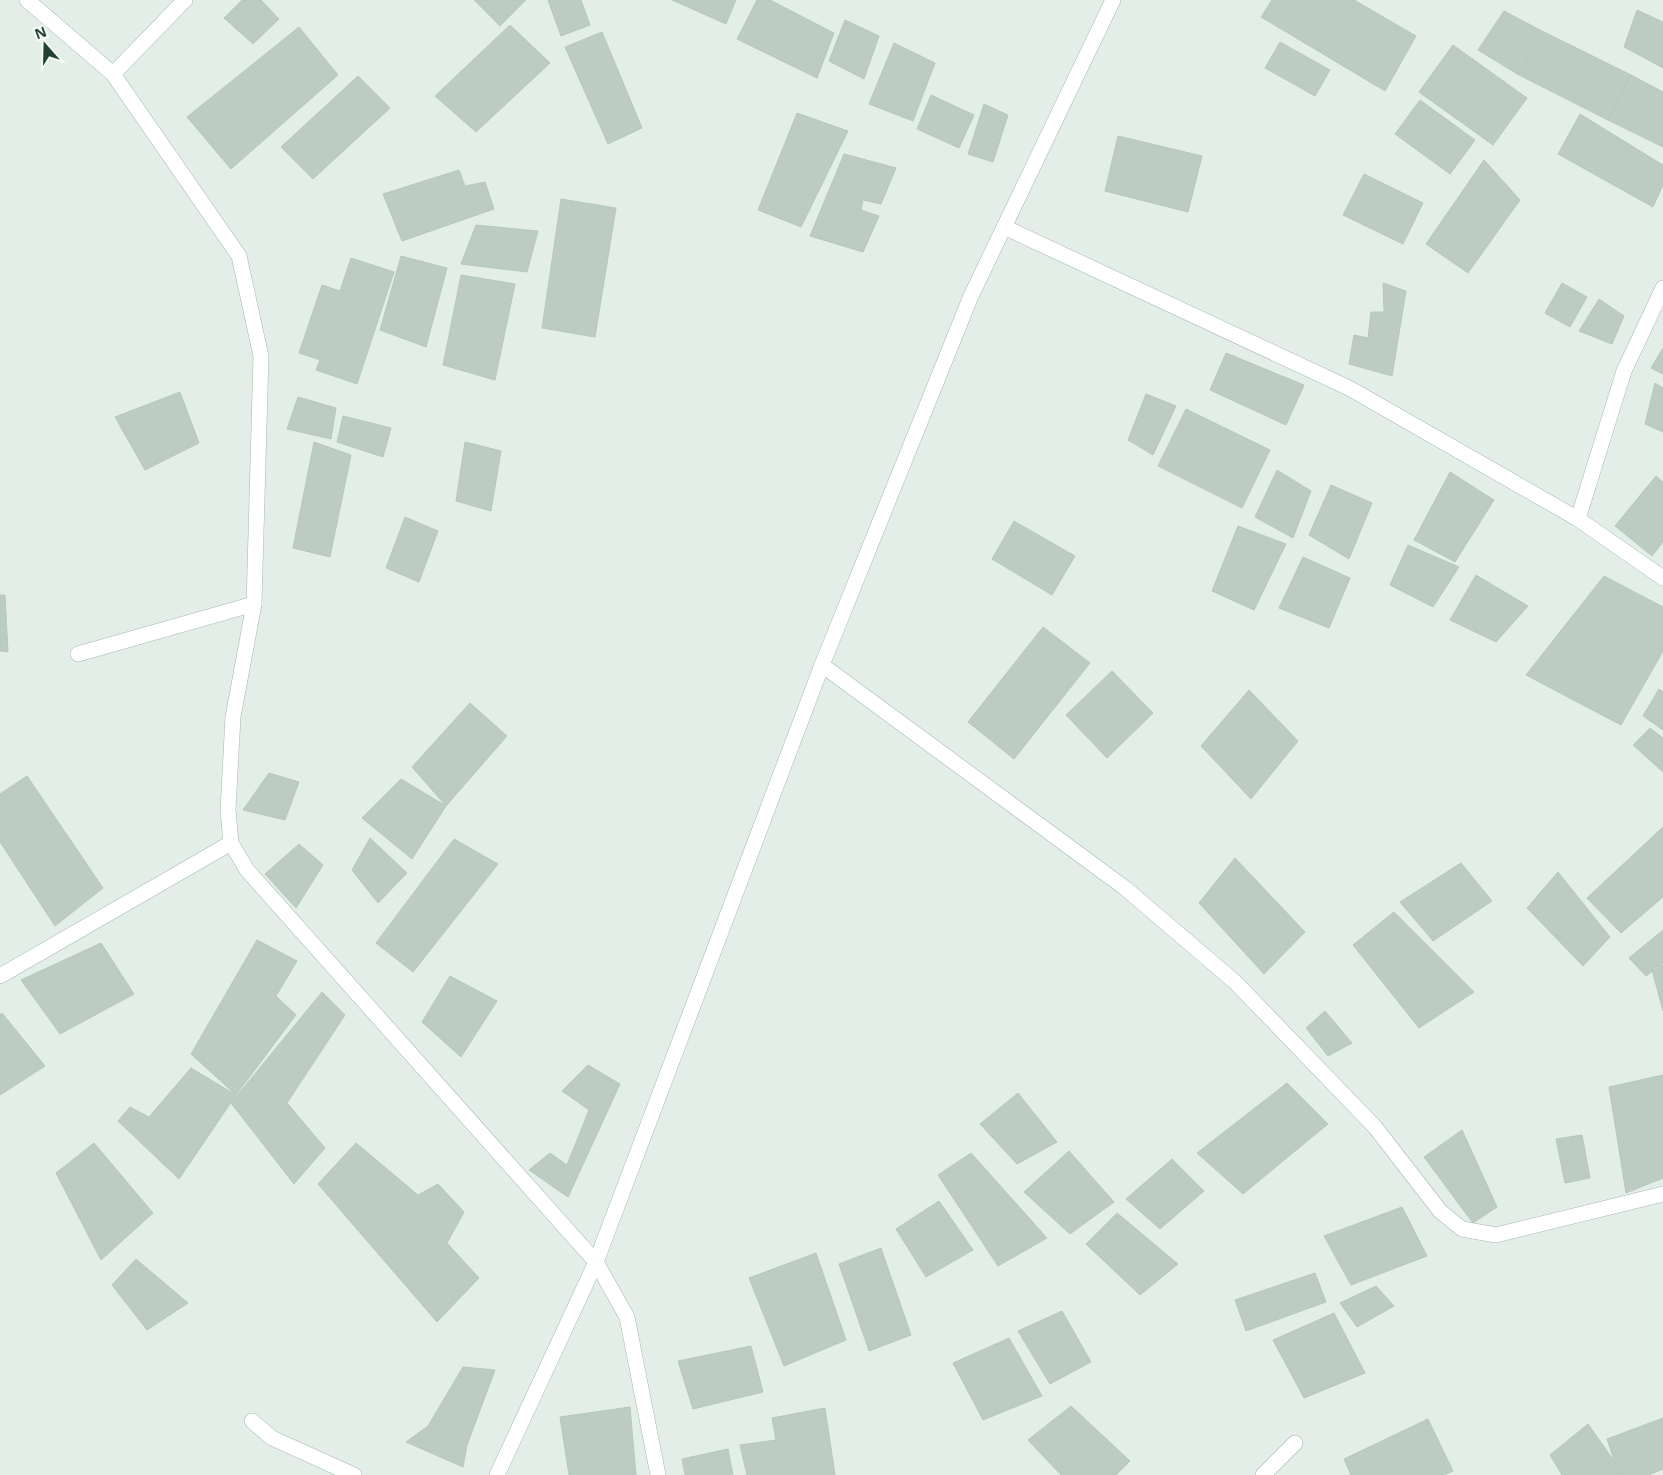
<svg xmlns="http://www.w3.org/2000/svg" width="1663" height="1475" font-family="'Noto Sans',sans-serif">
	<rect width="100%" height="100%" fill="#e4eee8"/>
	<!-- building -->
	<g fill="#bcccc3" stroke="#b5c8be">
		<polygon points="242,0 261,0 279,19 253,44 224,18"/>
		<polygon points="474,0 526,0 500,26"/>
		<polygon points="548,0 581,0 590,25 561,36"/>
		<polygon points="672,0 736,0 726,24"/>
		<polygon points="757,0 770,0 834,33 817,78 737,39"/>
		<polygon points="1272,0 1354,0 1416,36 1385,91 1261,17"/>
		<polygon points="1637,10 1663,22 1663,68 1624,47"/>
		<polygon points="1504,11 1542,31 1519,75 1478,50"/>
		<polygon points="845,20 879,36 864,79 829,61"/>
		<polygon points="510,25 550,63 476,132 435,96"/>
		<polygon points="299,27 338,75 231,169 187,117"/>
		<polygon points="1542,31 1631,75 1608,120 1519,75"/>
		<polygon points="602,32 642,128 608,144 565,47"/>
		<polygon points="1280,42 1330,70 1315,96 1265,68"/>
		<polygon points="894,43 935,63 913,121 869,104"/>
		<polygon points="1453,45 1527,98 1493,145 1419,92"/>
		<polygon points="1631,75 1663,92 1663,147 1608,120"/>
		<polygon points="358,76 390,108 313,179 281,147"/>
		<polygon points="931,95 974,115 959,148 917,129"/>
		<polygon points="1420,100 1475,140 1450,174 1395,134"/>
		<polygon points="984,104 1008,115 993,162 968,154"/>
		<polygon points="797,113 848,131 801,227 758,210"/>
		<polygon points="1580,114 1663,165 1663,185 1653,207 1558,154"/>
		<polygon points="1118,136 1202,156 1188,212 1105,191"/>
		<polygon points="844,154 896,168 881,204 863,200 861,210 879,216 863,252 810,236"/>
		<polygon points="1484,160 1520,200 1468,273 1426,244"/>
		<polygon points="459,170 465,186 485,182 494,209 402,241 383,194"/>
		<polygon points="1364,174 1423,203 1403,244 1343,215"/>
		<polygon points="561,199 616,208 595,337 542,328"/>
		<polygon points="476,225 538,231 527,272 461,264"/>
		<polygon points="401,256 447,268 426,347 380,330"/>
		<polygon points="351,258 394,272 357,384 316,370 320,360 299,353 322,285 340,291"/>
		<polygon points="461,275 515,284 495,380 443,365"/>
		<polygon points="1383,283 1406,291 1392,376 1349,364 1354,335 1368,338 1371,312 1384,312"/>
		<polygon points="1562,283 1587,297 1570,327 1545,313"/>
		<polygon points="1599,299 1624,316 1612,344 1579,331"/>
		<polygon points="1663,348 1663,374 1651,368"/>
		<polygon points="1226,353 1304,385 1286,425 1210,390"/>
		<polygon points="1655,383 1663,388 1663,432 1645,424"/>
		<polygon points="180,392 199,443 145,470 115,417"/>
		<polygon points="1146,394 1176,406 1153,455 1128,440"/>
		<polygon points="298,397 336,408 331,439 287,429"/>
		<polygon points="1186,409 1270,450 1242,508 1158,466"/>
		<polygon points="343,416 391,428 383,457 337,442"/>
		<polygon points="314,442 351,455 330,557 293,548"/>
		<polygon points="465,442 501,451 491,511 456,501"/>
		<polygon points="1277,470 1311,491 1293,538 1255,517"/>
		<polygon points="1450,472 1494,500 1455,562 1414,540"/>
		<polygon points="1656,476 1663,482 1663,542 1652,556 1615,526"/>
		<polygon points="1331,485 1372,503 1349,559 1309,535"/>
		<polygon points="405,517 438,531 419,582 386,568"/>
		<polygon points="1014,521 1075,556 1052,595 992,559"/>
		<polygon points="1238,526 1286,544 1254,610 1212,591"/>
		<polygon points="1408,545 1459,567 1433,607 1390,585"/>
		<polygon points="1303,557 1350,578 1329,628 1279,608"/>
		<polygon points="1476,575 1528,606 1496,642 1450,620"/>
		<polygon points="1604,576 1663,607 1663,651 1621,725 1526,675"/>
		<polygon points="0,595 5,595 8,652 0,651"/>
		<polygon points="1043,627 1090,663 1014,759 968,722"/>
		<polygon points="1112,671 1153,713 1107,758 1066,715"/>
		<polygon points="1659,689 1663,692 1663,730 1643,716"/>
		<polygon points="1249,690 1298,741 1251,799 1201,746"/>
		<polygon points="470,703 507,736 446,806 412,767"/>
		<polygon points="1650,728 1663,738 1663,772 1633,745"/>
		<polygon points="269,773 299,782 285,820 243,810"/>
		<polygon points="27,776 103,888 55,926 0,842 0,794"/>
		<polygon points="401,779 446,806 412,859 362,818"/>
		<polygon points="1663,827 1663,897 1621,933 1587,898"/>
		<polygon points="370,838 407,873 378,903 352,870"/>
		<polygon points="454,839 498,864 413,972 376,943"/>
		<polygon points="299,844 323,865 296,908 265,874"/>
		<polygon points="1235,858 1305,932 1264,974 1199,903"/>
		<polygon points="1461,863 1492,901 1433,941 1400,902"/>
		<polygon points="1558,872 1610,937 1583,966 1527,908"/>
		<polygon points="1394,912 1474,992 1419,1028 1353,945"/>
		<polygon points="1663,930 1663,963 1646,976 1629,958"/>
		<polygon points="257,940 297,961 276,996 296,1015 236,1095 191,1054"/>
		<polygon points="101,943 134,994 60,1034 21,980"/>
		<polygon points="1663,965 1663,1011 1651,966"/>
		<polygon points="450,976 497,1001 461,1057 422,1022"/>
		<polygon points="322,992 345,1015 287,1103 325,1148 294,1184 231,1103"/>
		<polygon points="1325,1011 1352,1043 1328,1056 1306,1028"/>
		<polygon points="2,1013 45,1066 0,1095 0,1015"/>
		<polygon points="588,1065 620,1084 568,1197 529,1170 550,1153 567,1165 589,1110 562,1091"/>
		<polygon points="191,1068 236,1095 179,1179 118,1121 130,1107 149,1117"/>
		<polygon points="1663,1075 1663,1178 1626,1193 1609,1087"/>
		<polygon points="1287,1083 1328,1124 1243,1194 1197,1153"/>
		<polygon points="1018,1093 1057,1142 1017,1164 980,1124"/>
		<polygon points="1462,1130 1497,1207 1473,1223 1424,1157"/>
		<polygon points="1582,1135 1590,1178 1565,1183 1556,1139"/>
		<polygon points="94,1143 153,1213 101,1260 56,1173"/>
		<polygon points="356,1143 418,1195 438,1184 464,1212 447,1243 479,1278 437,1322 318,1184"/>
		<polygon points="1069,1151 1114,1202 1070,1234 1024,1192"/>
		<polygon points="971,1153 1047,1238 998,1266 938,1175"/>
		<polygon points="1172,1159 1204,1191 1160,1229 1126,1199"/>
		<polygon points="939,1201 973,1250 926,1277 896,1229"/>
		<polygon points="1402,1207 1427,1256 1351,1285 1324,1236"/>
		<polygon points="1117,1213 1178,1264 1140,1295 1086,1244"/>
		<polygon points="881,1248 911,1335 869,1351 839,1264"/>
		<polygon points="816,1253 846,1340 784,1366 749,1278"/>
		<polygon points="136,1259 188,1303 147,1330 112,1285"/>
		<polygon points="1315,1273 1326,1302 1246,1331 1235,1300"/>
		<polygon points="1376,1286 1394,1306 1357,1327 1340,1303"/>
		<polygon points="1062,1311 1091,1362 1050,1384 1018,1331"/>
		<polygon points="1334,1313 1365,1373 1304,1398 1273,1340"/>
		<polygon points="1009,1338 1042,1396 983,1420 953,1363"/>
		<polygon points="751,1346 763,1392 693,1409 678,1361"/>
		<polygon points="463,1367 495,1370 467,1445 463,1467 406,1442 428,1426"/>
		<polygon points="1071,1406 1130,1461 1116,1475 1061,1475 1028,1440"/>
		<polygon points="630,1407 636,1475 569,1475 560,1417"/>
		<polygon points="825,1408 835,1475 747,1475 740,1445 776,1440 772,1418"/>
		<polygon points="1663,1418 1663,1469 1649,1475 1619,1475 1607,1439"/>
		<polygon points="1428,1419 1453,1471 1444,1475 1351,1475 1344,1459"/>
		<polygon points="1588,1424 1624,1475 1562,1475 1550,1455"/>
		<polygon points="728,1449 733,1475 685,1475 682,1459"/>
	</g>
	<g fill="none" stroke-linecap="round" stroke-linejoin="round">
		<!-- street casing -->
		<g stroke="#a6b7ae" stroke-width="16">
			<g id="street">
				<polyline points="27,0 113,74 239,256 261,356 254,604 233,717 228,810 231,843 247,870 596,1262 627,1317 658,1475"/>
				<polyline points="113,74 185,0"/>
				<polyline points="1004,227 1349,388 1578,519 1663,578"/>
				<polyline points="1578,519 1624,371 1663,288"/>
				<polyline points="78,654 254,604"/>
				<polyline points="822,665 1125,888 1235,982 1375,1127 1440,1211 1462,1229 1496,1235 1663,1194"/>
				<polyline points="0,976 231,843"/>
				<polyline points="252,1421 272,1438 354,1475"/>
				<polyline points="497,1475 596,1262 822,665 971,296 1113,0"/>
				<polyline points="1263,1475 1295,1443"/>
			</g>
		</g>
		<!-- street -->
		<use href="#street" stroke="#fff" stroke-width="15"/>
	</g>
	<!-- north arrow -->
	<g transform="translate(45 45) rotate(340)" stroke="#f5faf7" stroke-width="4" paint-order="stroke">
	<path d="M0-4L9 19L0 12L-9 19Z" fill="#224134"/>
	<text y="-8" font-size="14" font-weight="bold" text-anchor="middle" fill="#224134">N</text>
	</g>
</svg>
